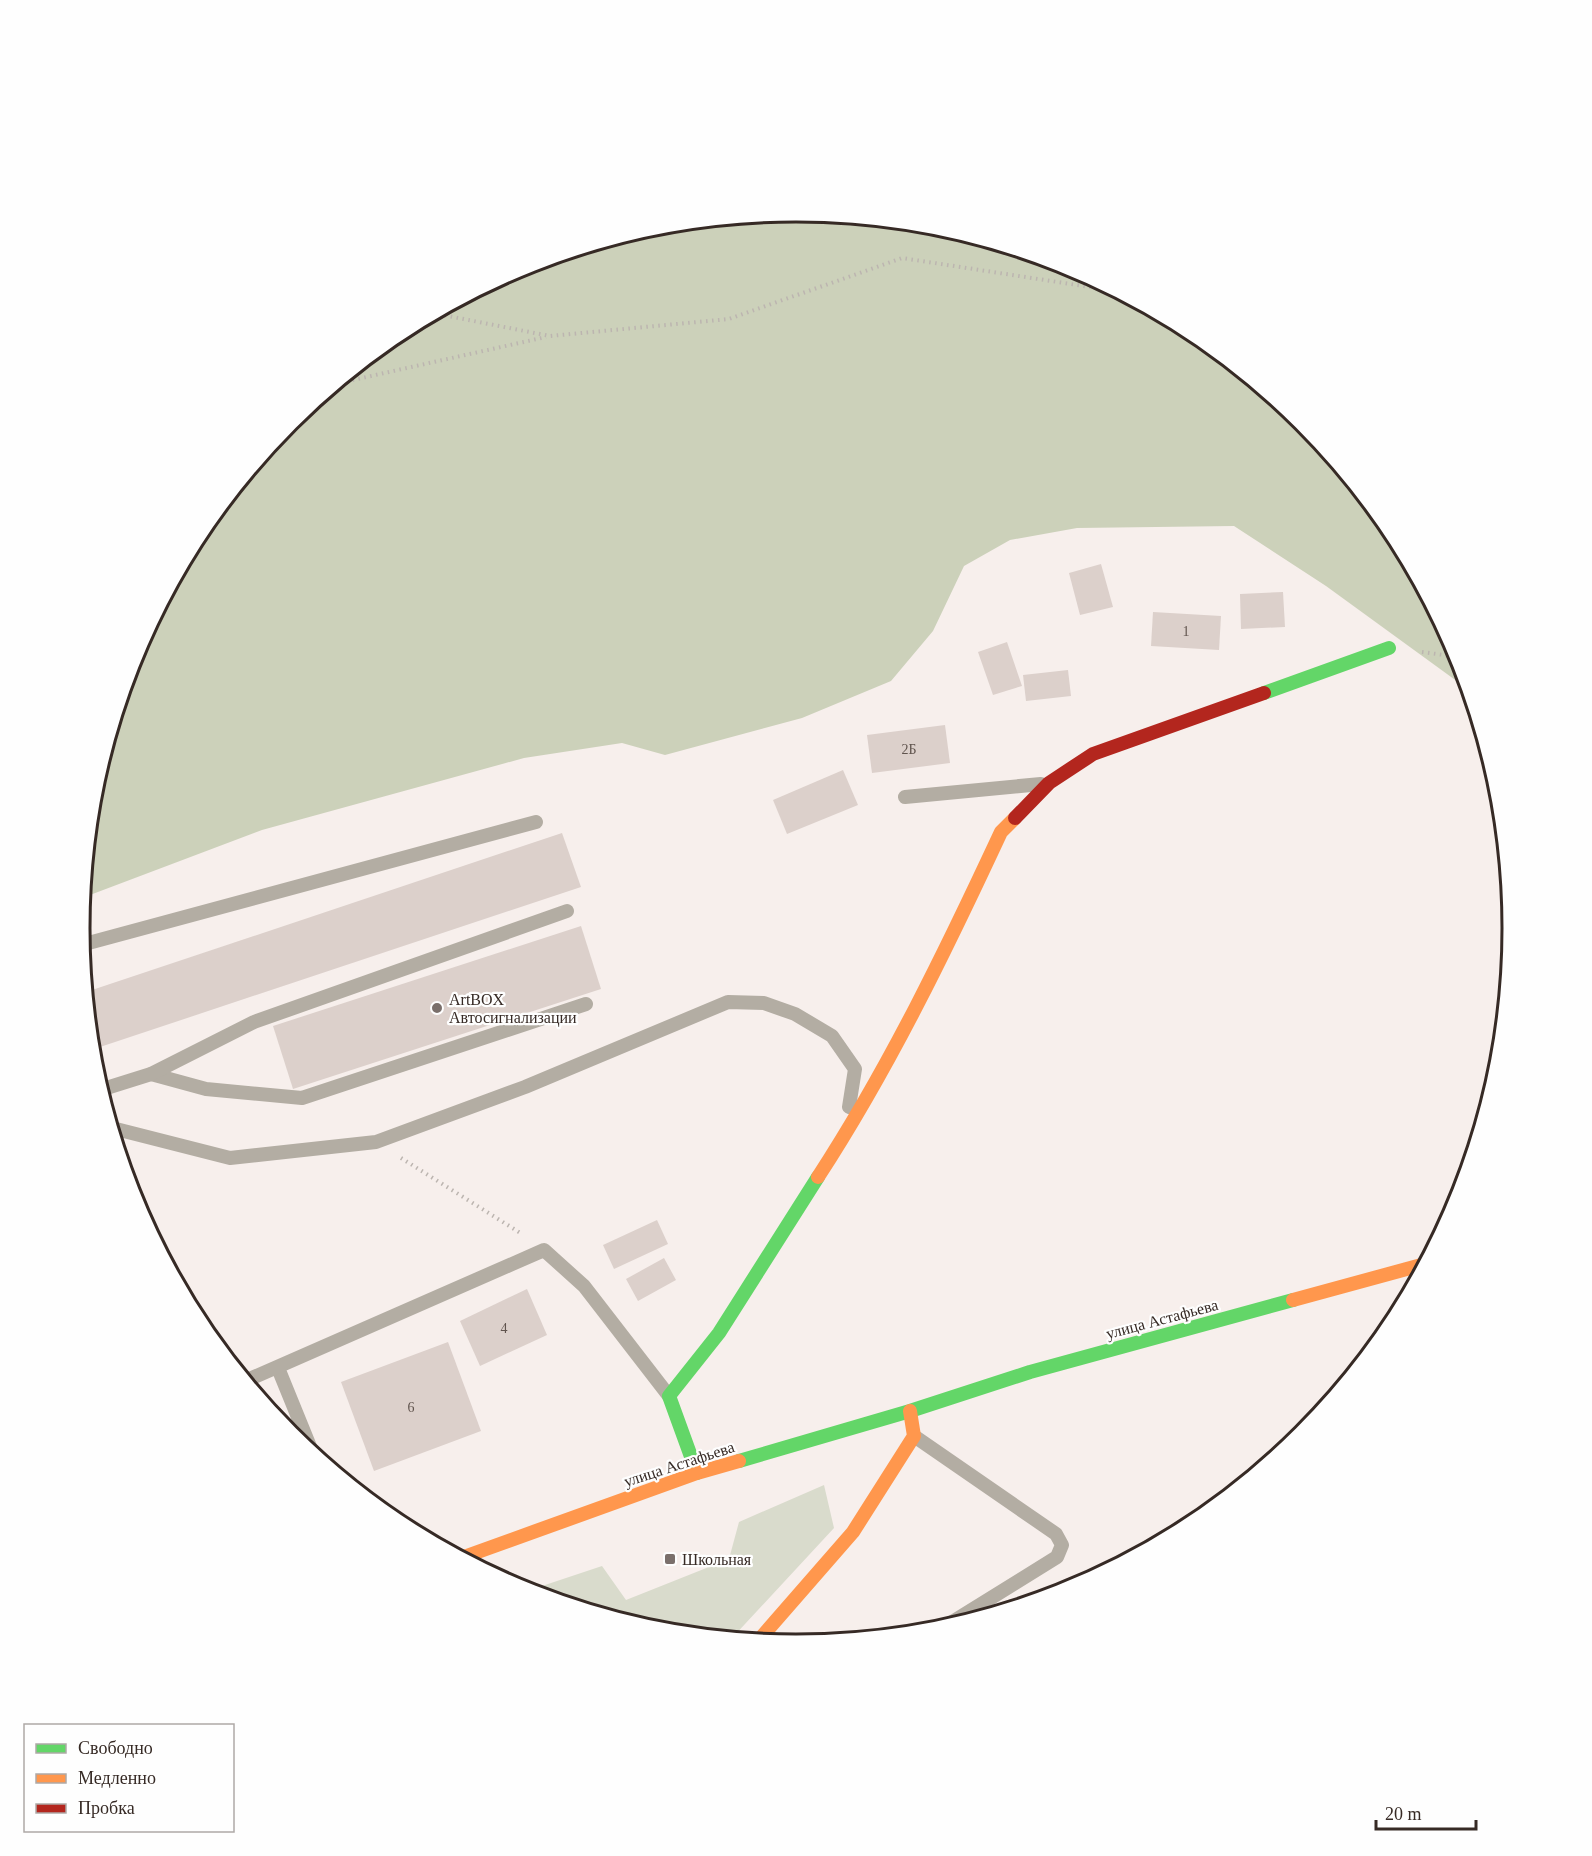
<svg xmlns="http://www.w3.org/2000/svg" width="1592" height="1856" font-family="Georgia,serif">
	<rect width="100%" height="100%" fill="#f7efec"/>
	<!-- green -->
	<polygon fill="#d9dbcc" points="824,1485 834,1528 732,1638 656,1631 527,1591 602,1566 626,1600 729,1559 739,1522"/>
	<!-- forest -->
	<polygon fill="#ccd1ba" points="796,212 936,225 1071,266 1194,332 1303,422 1392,530 1458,654 1469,690 1326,586 1234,526 1077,528 1010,540 964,566 933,631 891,681 802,718 665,755 622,743 524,758 262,830 82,898 93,788 134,653 200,530 290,421 398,332 522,266 657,225"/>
	<!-- building -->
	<g fill="#dcd0cb">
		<polygon points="1101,564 1113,607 1080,615 1069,573"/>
		<polygon points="1283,592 1285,627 1241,629 1240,594"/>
		<polygon points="1153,612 1221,616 1219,650 1151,646"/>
		<polygon points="1007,642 1022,686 993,695 978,652"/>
		<polygon points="1068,670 1071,696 1026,701 1023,675"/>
		<polygon points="945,725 950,763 872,773 867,735"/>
		<polygon points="843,770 858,805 787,834 773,800"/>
		<polygon points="562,833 581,887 91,1050 86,992"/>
		<polygon points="581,926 601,989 293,1089 273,1026"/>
		<polygon points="657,1220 668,1244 614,1269 603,1245"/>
		<polygon points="664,1258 676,1280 638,1301 626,1279"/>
		<polygon points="527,1289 547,1335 480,1366 460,1321"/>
		<polygon points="448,1342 481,1431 374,1471 341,1382"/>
	</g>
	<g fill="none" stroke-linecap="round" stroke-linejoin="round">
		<!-- path -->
		<g stroke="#bcb5b0" stroke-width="4" stroke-dasharray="1.5 4.5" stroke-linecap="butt">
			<polyline points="433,313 550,336 729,319 902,258 1116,291"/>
			<polyline points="335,384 546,337"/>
			<polyline points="1422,652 1459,657"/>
			<polyline points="401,1158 522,1234"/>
		</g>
		<!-- lane -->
		<g stroke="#b3ada3" stroke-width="14">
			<polyline points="905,797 1041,784"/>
			<polyline points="81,945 536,822"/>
			<polyline points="151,1074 206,1089 302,1098 586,1004"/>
			<polyline points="100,1090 151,1074 254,1022 567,911"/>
			<polyline points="112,1128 230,1158 376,1142 525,1087 728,1002 764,1003 795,1014 832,1036 855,1069 849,1107"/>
			<polyline points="278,1368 313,1454"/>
			<polyline points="245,1381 544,1250 584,1286 669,1396"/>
			<polyline points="914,1436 1056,1534 1062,1545 1057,1557 941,1629"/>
		</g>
		<!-- fast -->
		<g stroke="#63d668" stroke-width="14">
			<polyline points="1264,693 1389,648"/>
			<polyline points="739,1461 910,1411 1030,1372 1293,1300"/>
			<polyline points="697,1473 669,1396 719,1333 818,1177"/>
		</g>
		<!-- slow -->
		<g stroke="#ff974d" stroke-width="14">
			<path d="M818 1177C889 1068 946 950 1001 832L1015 818"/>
			<polyline points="1293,1300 1425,1264"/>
			<polyline points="461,1558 697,1473 739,1461"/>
			<polyline points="758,1641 853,1532 914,1436 910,1411"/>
		</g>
		<!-- jam -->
		<polyline stroke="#b3261e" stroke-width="14" points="1015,818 1049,783 1093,754 1264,693"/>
	</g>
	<!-- markers -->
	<g fill="#7a6f6b" stroke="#fefefe" stroke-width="2">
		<circle cx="437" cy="1008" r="6"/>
		<rect x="664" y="1553" width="12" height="12" rx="3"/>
	</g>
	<g text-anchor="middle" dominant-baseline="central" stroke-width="4.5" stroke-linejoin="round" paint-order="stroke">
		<!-- number labels -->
		<g font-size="14" fill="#60544e">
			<text x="1186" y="631">1</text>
			<text x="909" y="749">2Б</text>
			<text x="504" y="1328">4</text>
			<text x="411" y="1407">6</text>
		</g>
		<!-- poi labels -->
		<g font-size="16" fill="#362a25" stroke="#fefefe" text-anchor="start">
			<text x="449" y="999">ArtBOX<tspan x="449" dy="18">Автосигнализации</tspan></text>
			<text x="682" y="1559">Школьная</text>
		</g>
		<!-- street labels -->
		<g font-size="16" fill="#362a25" stroke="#fefefe">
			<text transform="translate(1162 1319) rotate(-15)">улица Астафьева</text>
			<text transform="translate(679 1464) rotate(-18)">улица Астафьева</text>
		</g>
	</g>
	<!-- crop -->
	<path d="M0 0H1592V1856H0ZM90 928a706 706 0 1 1 1412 0a706 706 0 1 1-1412 0Z" fill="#fefefe" fill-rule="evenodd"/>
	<path fill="none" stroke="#362a25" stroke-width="3" d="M90 928a706 706 0 1 1 1412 0a706 706 0 1 1-1412 0Z"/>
	<!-- legend -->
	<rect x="24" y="1724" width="210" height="108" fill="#fefefe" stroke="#aea9a7" stroke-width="1.5"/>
	<rect x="36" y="1744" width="30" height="9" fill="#63d668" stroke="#aea9a7" stroke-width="1.5"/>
	<text x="78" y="1754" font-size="18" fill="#362a25">Свободно</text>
	<rect x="36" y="1774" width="30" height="9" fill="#ff974d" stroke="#aea9a7" stroke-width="1.5"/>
	<text x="78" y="1784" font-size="18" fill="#362a25">Медленно</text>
	<rect x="36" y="1804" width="30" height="9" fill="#b3261e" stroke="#aea9a7" stroke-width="1.5"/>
	<text x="78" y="1814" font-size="18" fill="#362a25">Пробка</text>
	<!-- scale -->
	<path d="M1376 1820v9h100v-9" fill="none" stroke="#362a25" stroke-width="3"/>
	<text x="1385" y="1820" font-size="18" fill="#362a25" stroke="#fefefe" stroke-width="4.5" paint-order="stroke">20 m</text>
</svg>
